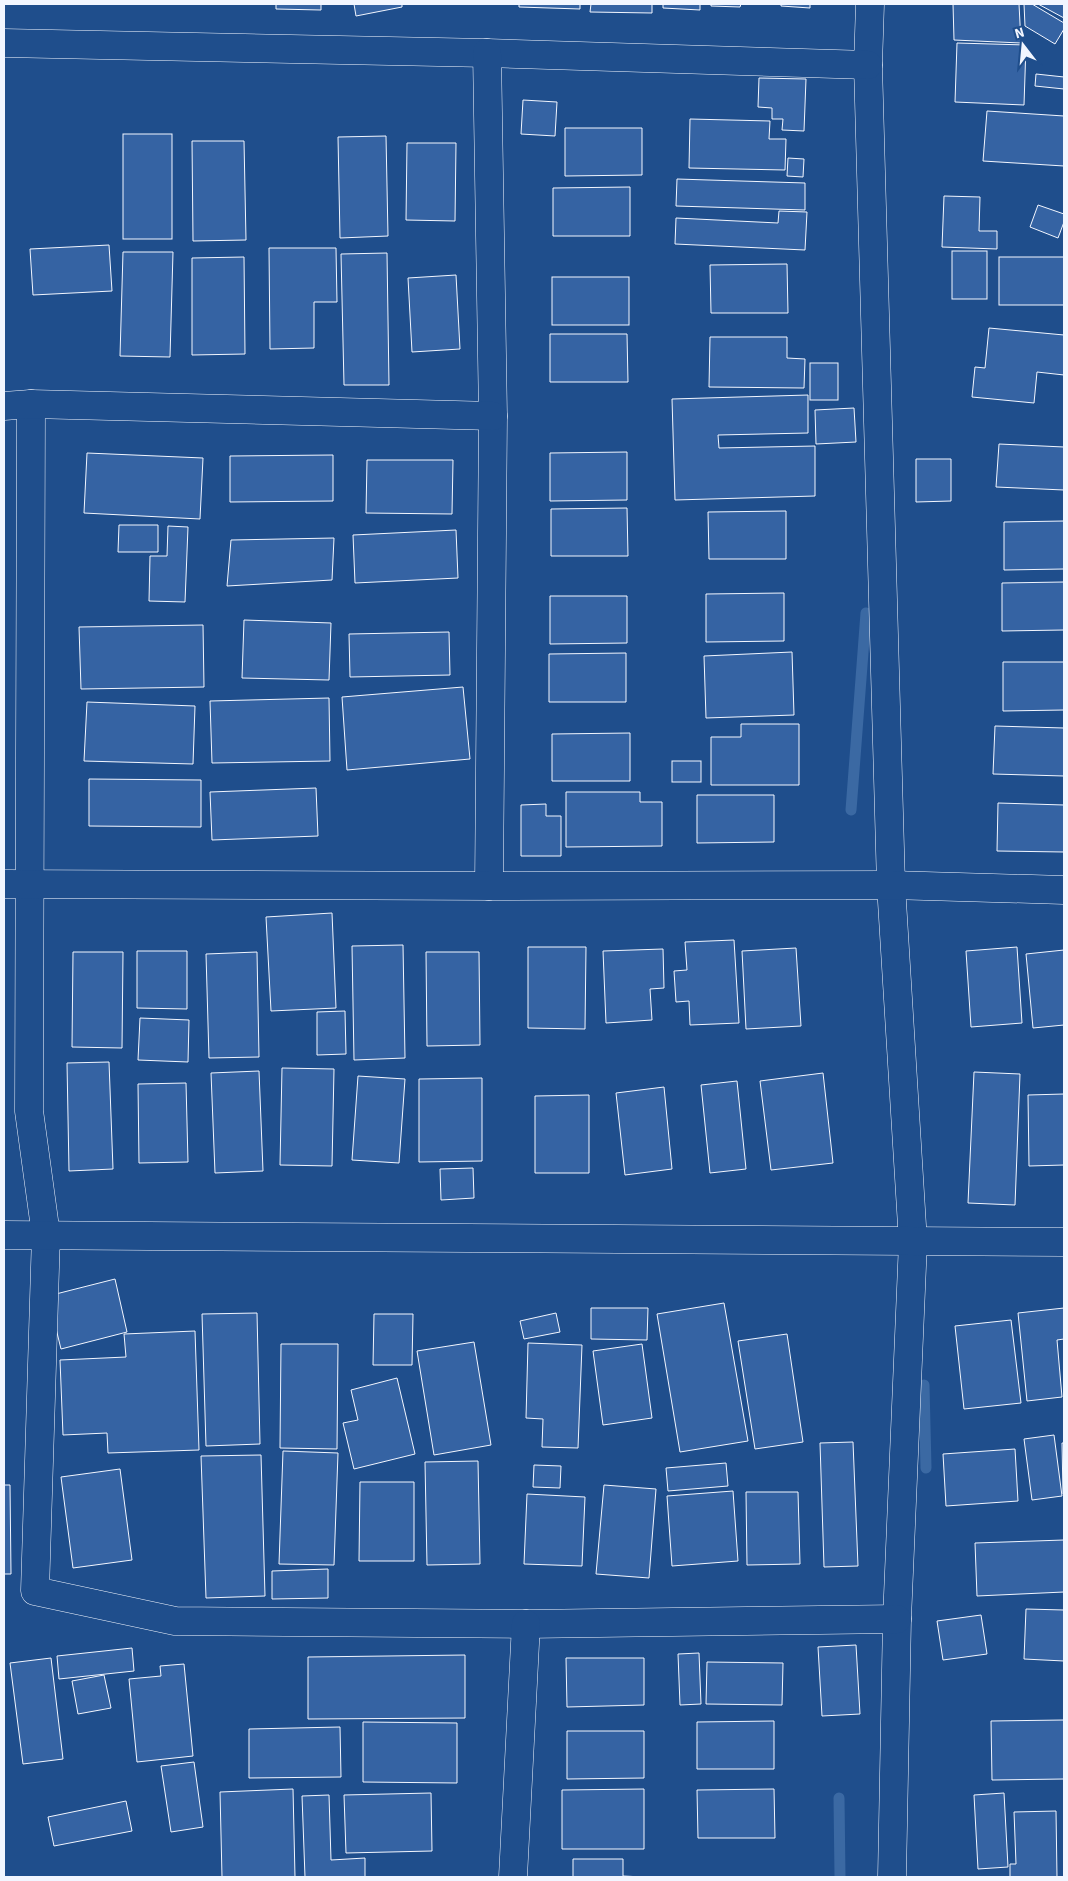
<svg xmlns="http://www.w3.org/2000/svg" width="1068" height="1881" font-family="'Source Sans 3',sans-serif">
	<rect width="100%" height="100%" fill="#1f4e8c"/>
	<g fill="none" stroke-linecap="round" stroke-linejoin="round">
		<!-- stream -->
		<g stroke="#3b69a3" stroke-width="11">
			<polyline points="851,810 866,613"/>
			<polyline points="924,1385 926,1468"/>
			<polyline points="839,1798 840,1877"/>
		</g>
	</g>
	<!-- building -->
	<g fill="#3563a3" stroke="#f2f6ff">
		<polygon points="276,4 321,4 321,10 276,9"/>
		<polygon points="354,4 402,4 402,7 356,16"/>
		<polygon points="519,4 580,4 580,9 519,7"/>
		<polygon points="591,4 652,4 652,13 590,12"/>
		<polygon points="663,4 700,4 700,10 663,8"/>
		<polygon points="711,4 741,4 740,7 711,6"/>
		<polygon points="781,4 810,4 810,8 781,6"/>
		<polygon points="953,4 1019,4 1021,43 954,40"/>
		<polygon points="1024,4 1032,4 1064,23 1064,29 1055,44 1025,26"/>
		<polygon points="1038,4 1064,4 1064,18"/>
		<polygon points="957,43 1026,45 1024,105 955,102"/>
		<polygon points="1036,74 1064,77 1064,89 1035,86"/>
		<polygon points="759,78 806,79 804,131 782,130 783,119 772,119 772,108 758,107"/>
		<polygon points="523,100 557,102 555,136 521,134"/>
		<polygon points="987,111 1064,116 1064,166 983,161"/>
		<polygon points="690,119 770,121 769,139 786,139 785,170 689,168"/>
		<polygon points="565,128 642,128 642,175 565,176"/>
		<rect x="123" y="134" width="49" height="105"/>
		<polygon points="386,136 388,236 340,238 338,137"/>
		<polygon points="192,141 244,141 246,240 193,241"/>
		<polygon points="407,143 456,143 455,221 406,220"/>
		<polygon points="788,158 804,159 803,177 787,176"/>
		<polygon points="677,179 805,183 805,210 676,206"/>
		<polygon points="630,187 630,236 553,236 553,188"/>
		<polygon points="944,196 980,197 979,231 997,231 997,249 942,247"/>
		<polygon points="1038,205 1064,214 1064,222 1058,238 1030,227"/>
		<polygon points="779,211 807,212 805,250 675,244 676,218 778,223"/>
		<polygon points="109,245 112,291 33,295 30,249"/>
		<polygon points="269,248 336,248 337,302 314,302 314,348 270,349"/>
		<rect x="952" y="251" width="35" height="48"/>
		<polygon points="123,252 173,252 170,357 120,356"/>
		<polygon points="387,253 389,385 344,385 341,254"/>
		<polygon points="244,257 245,354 192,355 192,258"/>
		<rect x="999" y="257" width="65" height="48"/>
		<polygon points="787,264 788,313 711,313 710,265"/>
		<polygon points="456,275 460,349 412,352 408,278"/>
		<rect x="552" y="277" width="77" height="48"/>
		<polygon points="989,328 1064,335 1064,375 1037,372 1034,403 972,397 975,367 985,368"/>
		<polygon points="550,334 627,334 628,382 550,382"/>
		<polygon points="710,337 787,337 787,358 805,359 804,388 709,387"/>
		<rect x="810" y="363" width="28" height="37"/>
		<polygon points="808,395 808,433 718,435 719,448 815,446 815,496 675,500 672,399"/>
		<polygon points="854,408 856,442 816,444 815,410"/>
		<polygon points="999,444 1064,447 1064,490 996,487"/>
		<polygon points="627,452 627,500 550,501 550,453"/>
		<polygon points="87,453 203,458 200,519 84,513"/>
		<polygon points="333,455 333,501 230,502 230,456"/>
		<polygon points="916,459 951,459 951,501 916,502"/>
		<polygon points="367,460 453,460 452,514 366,513"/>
		<polygon points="627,508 628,556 551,556 551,509"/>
		<polygon points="786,511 786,559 709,559 708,512"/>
		<polygon points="1064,521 1064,569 1004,570 1004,522"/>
		<polygon points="119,525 158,525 158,552 118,552"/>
		<polygon points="168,526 188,527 185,602 149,601 150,556 167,556"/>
		<polygon points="456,530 458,578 355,583 353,535"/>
		<polygon points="334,538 332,580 227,586 231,540"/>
		<polygon points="1064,582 1064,630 1002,631 1002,583"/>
		<polygon points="784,593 784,641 706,642 706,594"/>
		<polygon points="550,596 627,596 627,643 550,644"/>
		<polygon points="244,620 331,623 329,680 242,678"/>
		<polygon points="203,625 204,687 81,689 79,627"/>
		<polygon points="449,632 450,675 350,677 349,634"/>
		<polygon points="792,652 794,715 706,718 704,656"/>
		<polygon points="626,653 626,702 549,702 549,654"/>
		<polygon points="1003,662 1064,662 1064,710 1003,711"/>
		<polygon points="463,687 470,759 347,770 342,697"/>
		<polygon points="329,698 330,761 212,763 210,701"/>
		<polygon points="87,702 195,706 193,764 84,761"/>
		<polygon points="741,724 799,724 799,785 711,785 711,737 741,737"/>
		<polygon points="995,726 1064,728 1064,776 993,774"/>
		<polygon points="630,733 630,781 552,781 552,734"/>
		<rect x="672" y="761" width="29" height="21"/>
		<polygon points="89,779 201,780 201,827 89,826"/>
		<polygon points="316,788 318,836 212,840 210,792"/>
		<polygon points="566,792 640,792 640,802 662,802 662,846 566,847"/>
		<polygon points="697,795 774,795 774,842 697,843"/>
		<polygon points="998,803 1064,805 1064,852 997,851"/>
		<polygon points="546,804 546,816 561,816 561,856 521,856 521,805"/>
		<polygon points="332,913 336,1008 271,1011 266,917"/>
		<polygon points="734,940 739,1023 690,1025 689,1001 676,1002 674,971 687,970 685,942"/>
		<polygon points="403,945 405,1058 354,1060 352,946"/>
		<polygon points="528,947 586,947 585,1029 528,1028"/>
		<polygon points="1017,947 1022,1023 971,1027 966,951"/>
		<polygon points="796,948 801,1026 746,1029 742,951"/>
		<polygon points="663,949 664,988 650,989 652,1020 606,1023 603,951"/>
		<polygon points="1064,950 1064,1025 1033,1028 1026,954"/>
		<polygon points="137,951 187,951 187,1009 137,1008"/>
		<polygon points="73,952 123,952 122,1048 72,1047"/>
		<polygon points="257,952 259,1057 209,1058 206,954"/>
		<polygon points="426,952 479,952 480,1045 427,1046"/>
		<polygon points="345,1011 346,1054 317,1055 317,1012"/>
		<polygon points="140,1018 189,1020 188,1062 138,1060"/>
		<polygon points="109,1062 113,1169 69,1171 67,1063"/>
		<polygon points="282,1068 334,1069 332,1166 280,1165"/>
		<polygon points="259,1071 263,1171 215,1173 211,1073"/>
		<polygon points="974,1072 1020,1074 1015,1205 968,1203"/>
		<polygon points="823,1073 833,1163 771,1170 760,1081"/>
		<polygon points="358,1076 405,1079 399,1163 352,1160"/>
		<polygon points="482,1078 482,1161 419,1162 419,1079"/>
		<polygon points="737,1081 746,1169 710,1173 701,1085"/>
		<polygon points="186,1083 188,1162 139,1163 138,1084"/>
		<polygon points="664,1087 672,1169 625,1175 616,1093"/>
		<polygon points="1064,1094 1064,1165 1029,1166 1028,1095"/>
		<polygon points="589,1095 589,1173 535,1173 535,1096"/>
		<polygon points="473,1168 474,1198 441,1200 440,1169"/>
		<polygon points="115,1279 127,1332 61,1349 48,1296"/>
		<polygon points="724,1303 748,1441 680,1452 657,1314"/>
		<polygon points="591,1308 648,1308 647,1340 591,1339"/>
		<polygon points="1064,1308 1064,1339 1057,1340 1062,1397 1027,1401 1018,1313"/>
		<polygon points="257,1313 260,1444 206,1446 202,1314"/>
		<polygon points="556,1313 560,1332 524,1339 520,1321"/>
		<polygon points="374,1314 413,1314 412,1365 373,1365"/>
		<polygon points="1011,1320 1021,1403 964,1409 955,1326"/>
		<polygon points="195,1331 199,1450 108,1453 107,1433 63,1435 60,1360 126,1357 124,1334"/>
		<polygon points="787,1334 803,1442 755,1449 738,1341"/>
		<polygon points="474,1342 491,1445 434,1455 417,1351"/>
		<polygon points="528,1343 582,1345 578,1448 542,1447 543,1419 526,1418"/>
		<polygon points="281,1344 338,1344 337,1449 280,1448"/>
		<polygon points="642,1344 652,1418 603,1425 593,1351"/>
		<polygon points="397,1378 415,1454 354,1469 343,1423 358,1420 351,1390"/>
		<polygon points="1054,1435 1062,1496 1032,1500 1024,1439"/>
		<polygon points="853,1442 858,1566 824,1567 820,1443"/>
		<polygon points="1062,1443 1064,1443 1064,1494 1063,1494"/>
		<polygon points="1015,1449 1018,1501 946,1506 943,1454"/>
		<polygon points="283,1451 338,1453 334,1565 279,1564"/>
		<polygon points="261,1455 265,1596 206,1598 201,1456"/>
		<polygon points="478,1461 480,1564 427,1565 425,1462"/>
		<polygon points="726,1463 728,1486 668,1491 666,1468"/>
		<polygon points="534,1465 561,1466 560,1488 533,1487"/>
		<polygon points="120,1469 132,1560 73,1568 61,1477"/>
		<polygon points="360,1482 414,1482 414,1561 359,1561"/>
		<polygon points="4,1485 10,1485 11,1574 4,1574"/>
		<polygon points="604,1485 656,1489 649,1578 596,1574"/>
		<polygon points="733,1491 738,1561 672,1566 667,1496"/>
		<polygon points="746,1492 798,1492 800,1564 747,1565"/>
		<polygon points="527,1494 585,1497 582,1566 524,1564"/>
		<polygon points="1064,1540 1064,1592 977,1596 975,1543"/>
		<polygon points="328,1569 328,1598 272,1599 272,1571"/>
		<polygon points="1026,1609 1064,1610 1064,1661 1024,1659"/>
		<polygon points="981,1615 987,1654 943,1660 937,1621"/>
		<polygon points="856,1645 860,1714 822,1716 818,1647"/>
		<polygon points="132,1648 134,1671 59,1679 57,1656"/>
		<polygon points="699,1653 701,1704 680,1705 678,1654"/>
		<polygon points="465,1655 465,1718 308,1719 308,1657"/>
		<polygon points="51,1658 63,1759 23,1764 10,1663"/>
		<polygon points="566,1658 644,1658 644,1705 567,1707"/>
		<polygon points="707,1662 783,1663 782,1705 706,1704"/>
		<polygon points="184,1664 193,1756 137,1762 129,1679 161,1676 160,1666"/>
		<polygon points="104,1675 111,1708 78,1714 72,1681"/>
		<polygon points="1064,1720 1064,1779 992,1780 991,1721"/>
		<polygon points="774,1721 774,1769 697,1769 697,1722"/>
		<polygon points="363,1722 457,1723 457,1783 363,1782"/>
		<polygon points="340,1727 341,1777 249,1778 249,1729"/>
		<polygon points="567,1731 644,1731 644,1778 567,1779"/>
		<polygon points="194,1762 203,1827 171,1832 161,1766"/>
		<polygon points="293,1789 295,1877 222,1877 220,1792"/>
		<polygon points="644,1789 644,1849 562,1849 562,1790"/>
		<polygon points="774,1789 775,1838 698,1838 697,1790"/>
		<polygon points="431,1793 432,1851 346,1853 344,1795"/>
		<polygon points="1004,1793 1008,1867 978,1869 974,1795"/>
		<polygon points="329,1795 331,1860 365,1858 365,1877 305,1877 302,1796"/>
		<polygon points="126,1801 132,1831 54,1846 48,1817"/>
		<polygon points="1056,1811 1057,1877 1010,1877 1010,1864 1016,1864 1014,1812"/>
		<polygon points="573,1859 623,1859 623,1876 643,1877 566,1877 573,1877"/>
	</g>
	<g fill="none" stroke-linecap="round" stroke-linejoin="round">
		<!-- minor casing -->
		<g stroke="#f2f6ff" stroke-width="29">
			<g id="minor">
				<polyline points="870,4 868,65 891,885 913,1242 897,1619 892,1877"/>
				<polyline points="4,43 487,53 868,65"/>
				<polyline points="487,53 493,416 489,886"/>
				<polyline points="31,404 29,1111 46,1235 35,1591 175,1621 526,1624 897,1619"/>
				<polyline points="4,406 31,404 493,416"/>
				<polyline points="4,884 489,886 891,885 1064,890"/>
				<polyline points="4,1235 1064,1242"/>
				<polyline points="513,1877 526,1624"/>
			</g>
		</g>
		<!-- minor -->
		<use href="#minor" stroke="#1f4e8c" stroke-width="28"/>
	</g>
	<!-- border -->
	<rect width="1068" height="1881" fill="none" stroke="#f2f6ff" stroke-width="10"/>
	<!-- north arrow -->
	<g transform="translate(1023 45) rotate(344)" stroke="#1f4e8c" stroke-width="4" paint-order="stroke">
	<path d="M0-4L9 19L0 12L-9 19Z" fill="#f2f6ff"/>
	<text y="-8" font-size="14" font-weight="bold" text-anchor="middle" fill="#f2f6ff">N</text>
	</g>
</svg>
